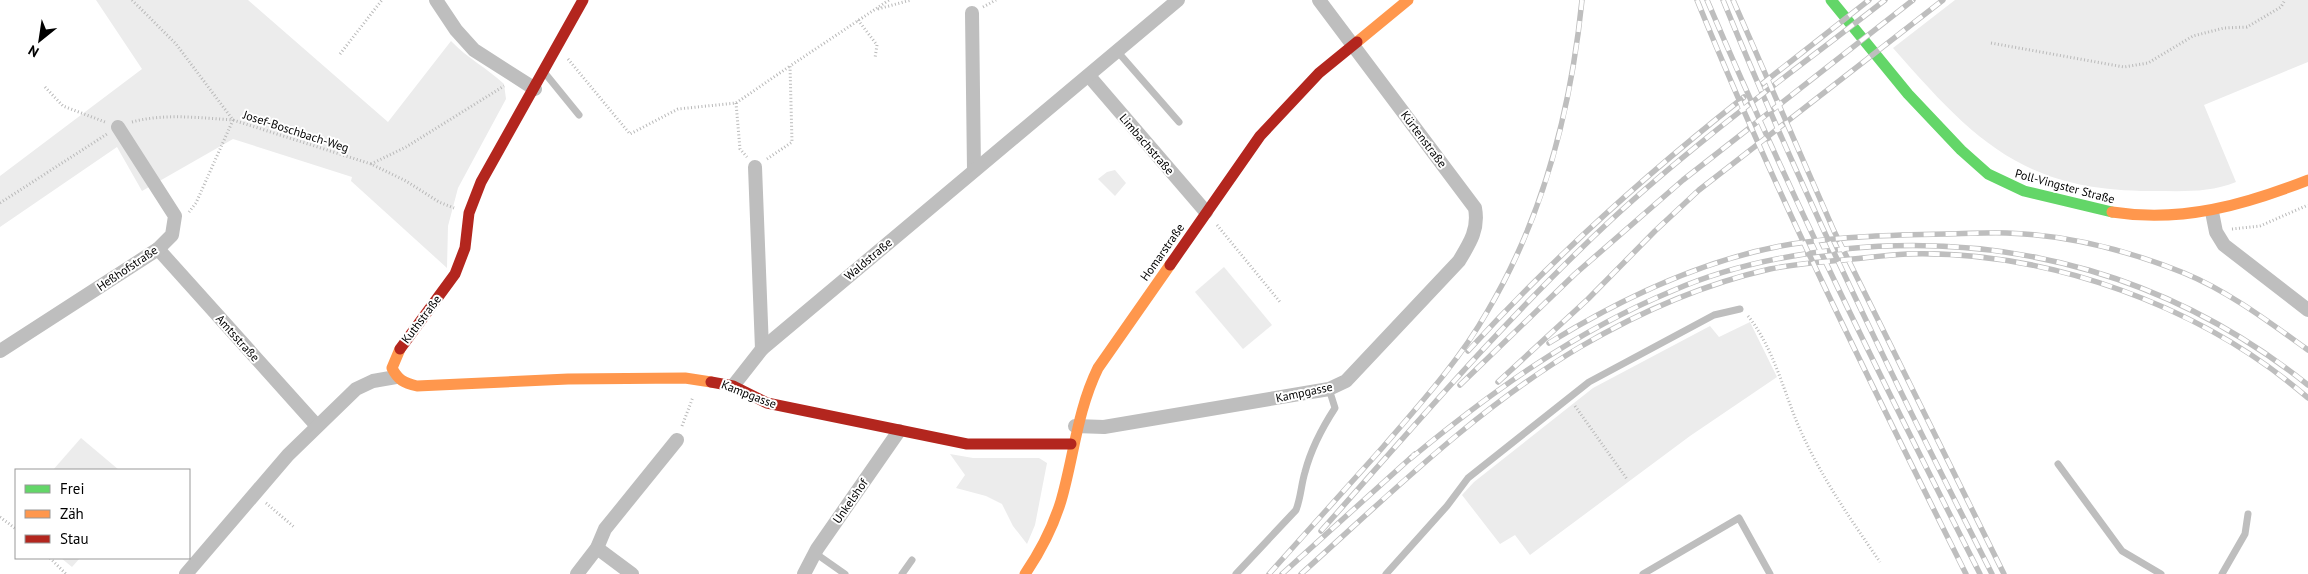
<svg xmlns="http://www.w3.org/2000/svg" width="2308" height="574" font-family="'PT Sans',sans-serif">
	<rect width="100%" height="100%" fill="#fff"/>
	<!-- green -->
	<g fill="#ececec">
		<path d="M96 0H248L388 122 451 41C467 58 487 68 504 84L506 99 458 188 448 226 447 268 351 181 352 177 233 139 142 191 117 147 0 227V176L142 69Z"/>
		<path d="M1955 0H2308V62L2204 105 2236 182C2209 193 2183 191 2154 191 2023 192 1974 140 1893 48Z"/>
		<polygon points="1115,170 1126,183 1115,196 1098,179 1107,172"/>
		<polygon points="1224,267 1272,325 1243,349 1195,292"/>
		<polygon points="1750,322 1777,377 1690,436 1530,555 1515,535 1500,544 1462,495 1474,482 1593,388 1710,326 1719,337"/>
		<polygon points="81,438 119,470 53,470"/>
		<polygon points="950,454 973,458 1039,458 1047,463 1035,525 1027,544 1013,526 1002,504 986,496 956,488 965,475"/>
		<polygon points="61,558 80,558 72,567"/>
	</g>
	<g fill="none" stroke-linecap="round" stroke-linejoin="round">
		<!-- path -->
		<g stroke="#b9b9b9" stroke-width="3" stroke-dasharray="1 2.5" stroke-linecap="butt">
			<polyline points="132,0 176,44 233,120 371,164 406,181 439,202 454,208"/>
			<polyline points="983,7 996,0"/>
			<polyline points="878,9 911,0"/>
			<polyline points="858,20 877,45 875,58"/>
			<polyline points="1991,43 2124,67 2148,63 2193,36 2224,28 2247,27 2281,7 2285,0"/>
			<polyline points="340,54 382,0"/>
			<polyline points="568,59 630,134 678,109 736,103 790,66"/>
			<polyline points="45,87 63,106 105,122"/>
			<polyline points="736,103 740,149 747,157"/>
			<path d="M132 122C165 113 200 118 233 120L196 203 189 212"/>
			<polyline points="767,159 792,142 790,66 889,0"/>
			<polyline points="371,164 406,147 504,86"/>
			<polyline points="0,203 107,134"/>
			<polyline points="1217,225 1280,302"/>
			<polyline points="2232,229 2260,226 2308,205"/>
			<path d="M1748 316C1772 346 1782 385 1796 420 1817 471 1849 517 1880 562"/>
			<polyline points="1575,406 1627,479"/>
			<polyline points="682,426 693,397"/>
			<polyline points="266,503 294,527"/>
			<polyline points="0,517 16,529"/>
			<polyline points="50,558 66,574"/>
		</g>
		<!-- lane -->
		<g stroke="#bebebe" stroke-width="7">
			<polyline points="1117,51 1179,122"/>
			<polyline points="544,72 579,115"/>
			<polyline points="2058,464 2122,551 2161,574"/>
			<polyline points="815,553 845,574"/>
			<polyline points="902,574 912,560"/>
			<path d="M1236 574 1296 510C1301 497 1301 485 1305 472 1311 449 1322 428 1335 408L1329 389"/>
			<polyline points="1386,574 1447,506 1468,478 1589,382 1714,315 1740,309"/>
			<polyline points="1643,574 1739,518 1770,574"/>
			<polyline points="2222,574 2245,534 2248,514"/>
		</g>
		<!-- street -->
		<g stroke="#bebebe" stroke-width="14">
			<polyline points="436,0 456,30 474,50 535,89"/>
			<polyline points="972,13 974,170"/>
			<polyline points="1089,76 1206,212"/>
			<polyline points="755,167 762,349"/>
			<polyline points="2212,212 2216,232 2224,245 2308,310"/>
			<polyline points="158,249 317,426"/>
			<polyline points="0,351 158,249 172,235 175,216 118,127"/>
			<polyline points="733,386 762,349 1178,0"/>
			<path d="M1075 426 1104 427 1329 389 1346 381 1459 261C1470 243 1479 229 1475 208L1319 0"/>
			<polyline points="597,548 632,574"/>
			<polyline points="186,574 288,455 356,389 373,381 396,377"/>
			<polyline points="577,574 597,548 605,529 677,440"/>
			<polyline points="804,574 817,549 899,431"/>
		</g>
		<!-- fast -->
		<polyline stroke="#63d668" stroke-width="11" points="1831,0 1908,94 1961,150 1988,174 2024,191 2112,212"/>
		<!-- slow -->
		<g stroke="#ff974d" stroke-width="11">
			<polyline points="1357,42 1408,0"/>
			<path d="M2112 212C2182 223 2244 205 2308 180"/>
			<path d="M400 349 392 368C398 380 404 383 417 386L568 379 685 378 711 382"/>
			<path d="M1025 574C1040 552 1053 527 1061 501 1074 456 1077 411 1098 368L1170 265"/>
		</g>
		<!-- jam -->
		<g stroke="#b3261e" stroke-width="11">
			<polyline points="1170,265 1260,136 1319,73 1357,42"/>
			<polyline points="400,349 455,274 465,248 469,213 481,182 583,0"/>
			<polyline points="711,382 733,386 767,403 967,444 1071,444"/>
		</g>
		<!-- rail casing -->
		<g stroke="#bebebe" stroke-width="5.5">
			<g id="rail">
				<path d="M1697 0C1777 197 1871 384 1966 574"/>
				<path d="M1707 0C1790 195 1884 385 1980 574"/>
				<path d="M1723 0C1803 196 1896 385 1992 574"/>
				<polyline points="1733,0 1834,231 2004,574"/>
				<polyline points="1762,84 1869,0"/>
				<path d="M1549 343C1622 298 1707 258 1792 244 1843 236 1895 235 1946 234 1966 234 1987 232 2007 233 2068 235 2127 250 2184 273 2228 291 2269 322 2308 350"/>
				<path d="M1468 351C1553 258 1645 175 1744 97"/>
				<polyline points="1498,382 1588,299 1655,231 1699,190 1943,0"/>
				<polyline points="1460,385 1575,274 1683,180 1913,0"/>
				<path d="M1410 459C1491 392 1574 332 1672 291 1727 267 1785 255 1844 249 2015 232 2174 278 2308 385"/>
				<path d="M1321 531C1415 425 1507 317 1611 220 1697 140 1793 72 1885 0"/>
				<path d="M1269 574C1307 532 1345 489 1383 447 1420 404 1459 361 1487 312 1544 216 1571 110 1582 0"/>
				<polyline points="1282,574 1415,454"/>
				<path d="M1301 574C1390 494 1476 409 1580 347 1638 313 1704 284 1770 269 1795 264 1819 262 1844 260 1865 258 1886 255 1907 254 2048 250 2202 306 2308 398"/>
			</g>
		</g>
		<!-- rail -->
		<use href="#rail" stroke="#fff" stroke-width="4" stroke-dasharray="11" stroke-linecap="butt"/>
	</g>
	<g text-anchor="middle" dominant-baseline="central" stroke-width="4" stroke-linejoin="round" paint-order="stroke">
		<!-- street labels -->
		<g font-size="12" fill="#000" stroke="#fff">
			<text transform="translate(296 131) rotate(18)">Josef-Boschbach-Weg</text>
			<text transform="translate(1424 139) rotate(53)">Kürtenstraße</text>
			<text transform="translate(1147 144) rotate(49)">Limbachstraße</text>
			<text transform="translate(2065 186) rotate(15)">Poll-Vingster Straße</text>
			<text transform="translate(1162 252) rotate(-55)">Homarstraße</text>
			<text transform="translate(868 259) rotate(-40)">Waldstraße</text>
			<text transform="translate(127 268) rotate(-34)">Heßhofstraße</text>
			<text transform="translate(421 319) rotate(-53)">Kuthstraße</text>
			<text transform="translate(238 338) rotate(48)">Amtsstraße</text>
			<text transform="translate(1304 392) rotate(-12)">Kampgasse</text>
			<text transform="translate(749 394) rotate(21)">Kampgasse</text>
			<text transform="translate(850 501) rotate(-55)">Unkelshof</text>
		</g>
	</g>
	<!-- legend -->
	<rect x="15" y="469" width="175" height="90" fill="#ffffff" stroke="#999999"/>
	<rect x="25" y="485" width="25" height="8" fill="#63d668" stroke="#999999"/>
	<text x="60" y="494" font-size="15" fill="#000000">Frei</text>
	<rect x="25" y="510" width="25" height="8" fill="#ff974d" stroke="#999999"/>
	<text x="60" y="519" font-size="15" fill="#000000">Zäh</text>
	<rect x="25" y="535" width="25" height="8" fill="#b3261e" stroke="#999999"/>
	<text x="60" y="544" font-size="15" fill="#000000">Stau</text>
	<!-- north arrow -->
	<g transform="translate(40 40) rotate(210)" stroke="#ffffff" stroke-width="4" paint-order="stroke">
	<path d="M0-4L9 19L0 12L-9 19Z" fill="#000000"/>
	<text y="-8" font-size="14" font-weight="bold" text-anchor="middle" fill="#000000">N</text>
	</g>
</svg>
